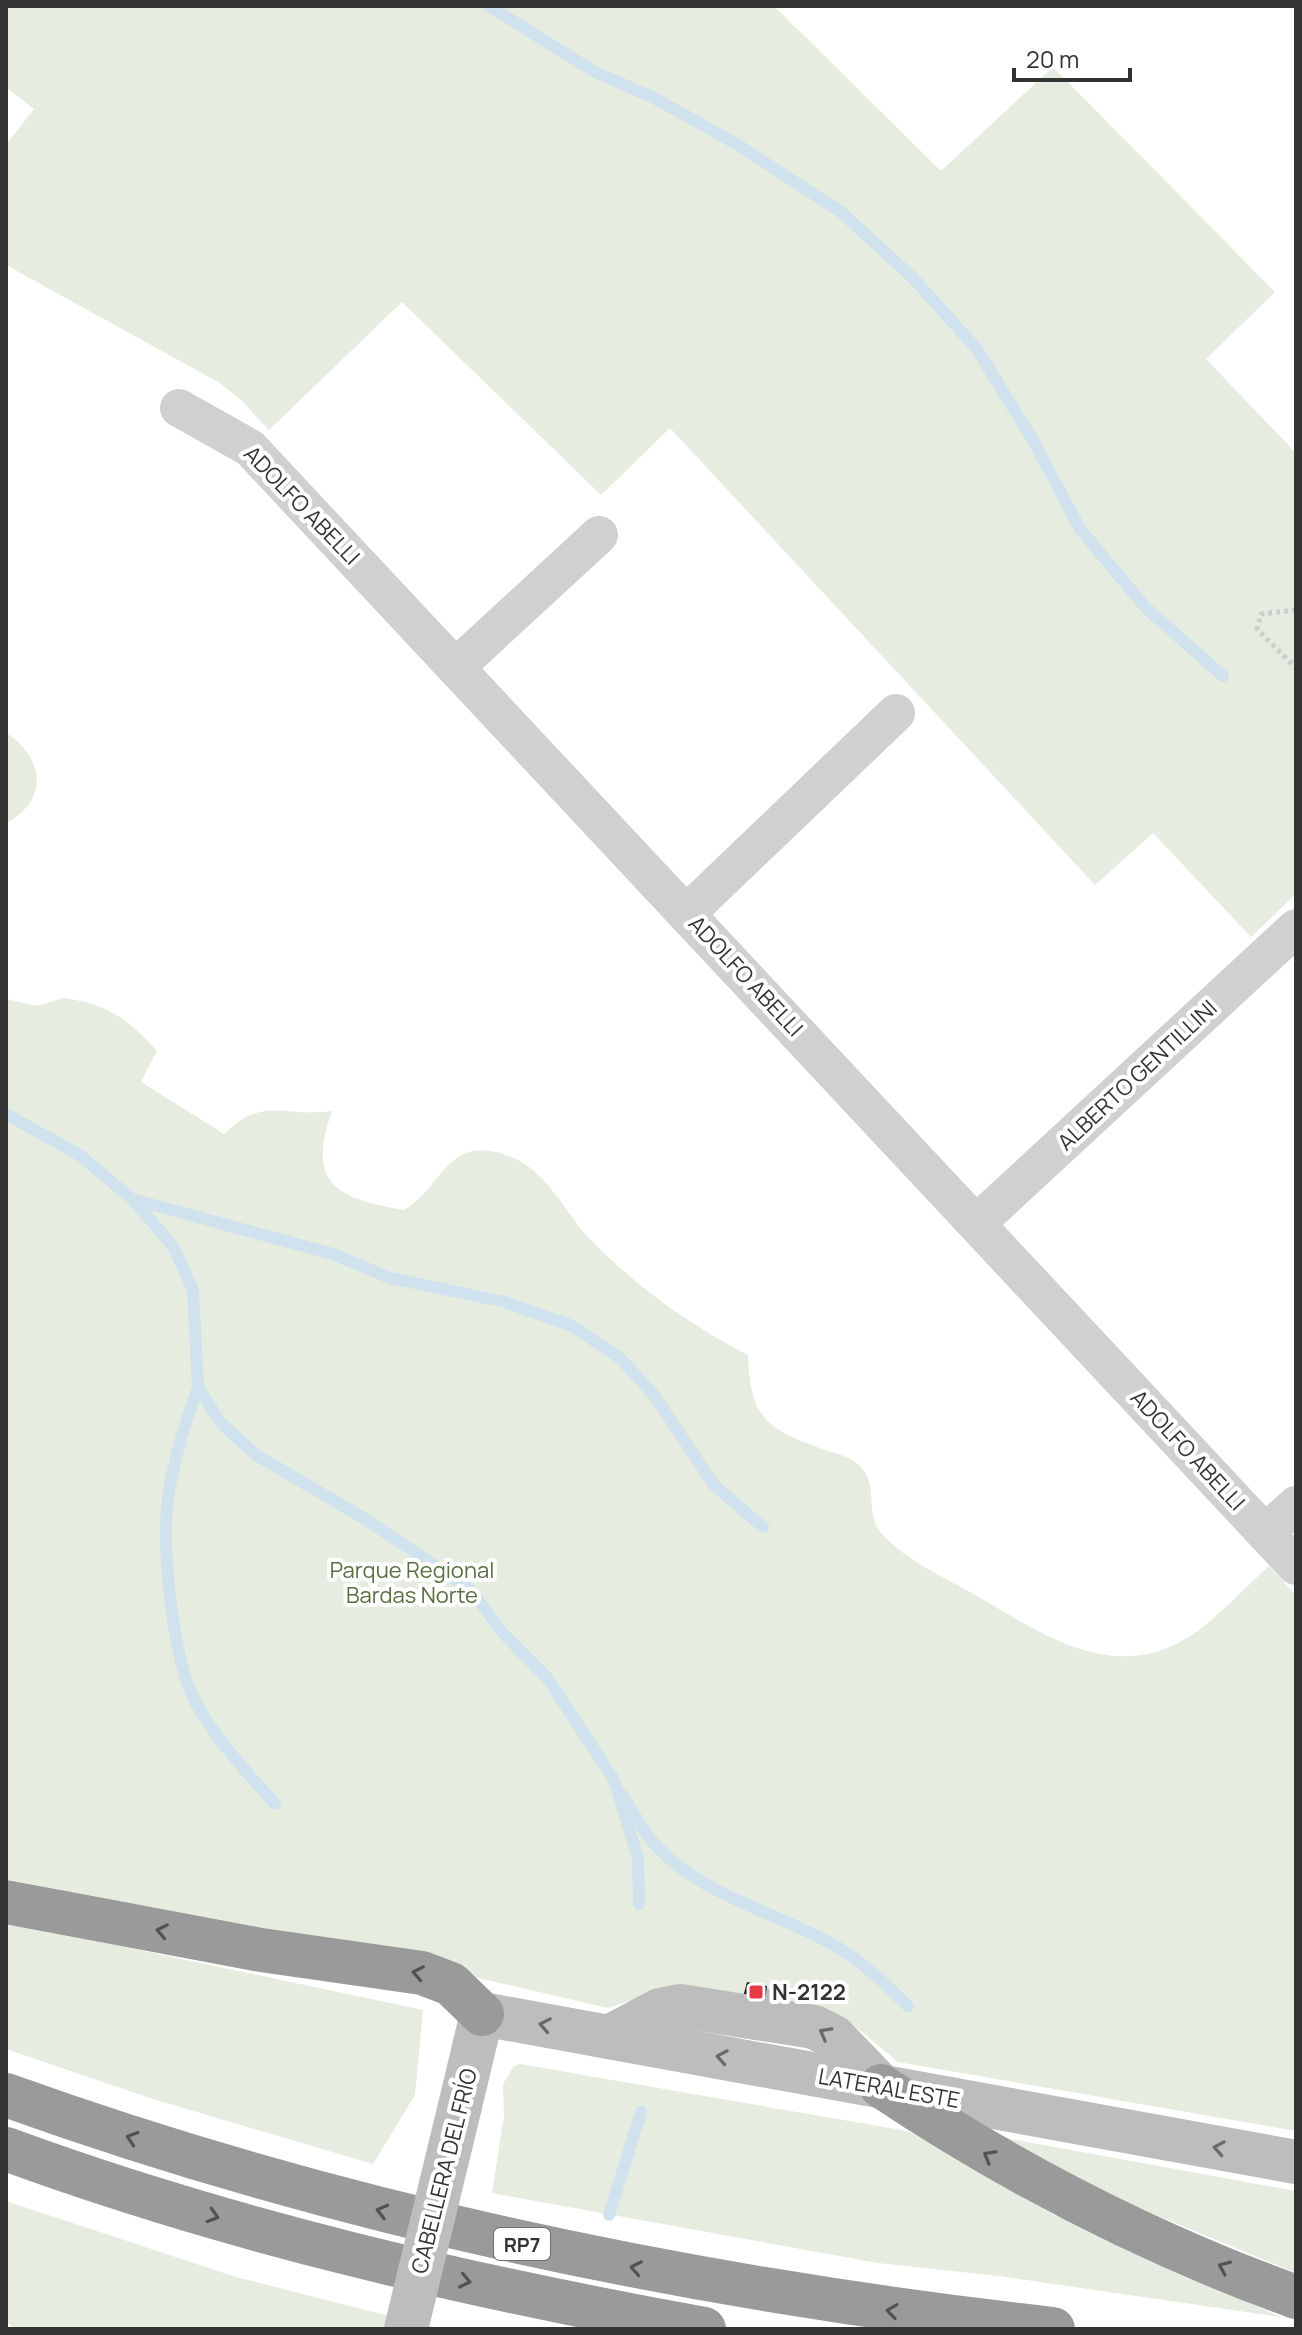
<svg xmlns="http://www.w3.org/2000/svg" width="1302" height="2335" font-family="Manrope,sans-serif">
	<rect width="100%" height="100%" fill="#fff"/>
	<!-- green -->
	<g fill="#e6ecdf">
		<polygon points="6,6 774,6 941,171 1053,67 1275,292 1206,359 1296,453 1296,894 1251,937 1153,833 1095,885 670,428 601,495 402,302 269,430 238,397 218,382 6,265 6,145 34,109 6,87"/>
		<path d="M6 733C44 757 50 800 6 823Z"/>
		<path d="M64 998C109 1005 127 1018 157 1051L141 1082 224 1134C264 1095 282 1118 332 1111 306 1183 336 1199 404 1210 429 1197 440 1164 466 1153 485 1145 513 1155 529 1167 553 1185 568 1215 588 1237 635 1286 688 1324 748 1355 750 1422 770 1430 828 1451 839 1454 853 1458 861 1467 879 1486 864 1515 882 1534 908 1563 951 1580 984 1600 1048 1638 1118 1684 1192 1635 1220 1616 1244 1588 1269 1566L1296 1595V2131L898 2062 844 2017 765 2001 767 1986 747 1982 743 1997 677 1985 608 2008 340 1946 6 1879V999L36 1006Z"/>
		<polygon points="6,1922 423,2010 415,2095 373,2164 153,2099 6,2049"/>
		<polygon points="520,2064 907,2131 932,2141 1052,2214 1281,2317 999,2276 878,2263 492,2193 504,2116 503,2084 513,2067"/>
		<polygon points="999,2137 1296,2191 1296,2273 1103,2193"/>
		<polygon points="6,2201 236,2277 440,2329 16,2329 6,2322"/>
	</g>
	<!-- shadow -->
	<polygon fill="#0003" points="767,1988 775,1993 773,2005 754,2001"/>
	<g fill="none" stroke-linecap="round" stroke-linejoin="round">
		<!-- stream -->
		<g stroke="#cfe2ee" stroke-width="12">
			<polyline points="489,6 595,72 654,98 735,143 841,212 912,277 977,349 1034,442 1080,529 1146,608 1223,676"/>
			<polyline points="6,1114 81,1156 133,1200 173,1246 193,1290 198,1387 220,1422 256,1455 365,1519 470,1589 502,1632 548,1679 614,1780 638,1858 639,1904"/>
			<polyline points="135,1200 333,1254 390,1278 505,1302 572,1326 620,1358 654,1395 714,1485 763,1527"/>
			<path d="M198 1387C185 1425 173 1460 168 1499 161 1547 173 1661 196 1703 216 1740 247 1772 275 1804"/>
			<path d="M623 1796C633 1811 641 1829 653 1842 699 1895 773 1911 832 1944 861 1960 884 1983 908 2006"/>
			<polyline points="609,2215 641,2112"/>
		</g>
	</g>
	<!-- building -->
	<polygon fill="#1a1a1a" points="747,1982 767,1986 765,2001 743,1997"/>
	<g fill="none" stroke-linecap="round" stroke-linejoin="round">
		<!-- path -->
		<polyline stroke="#cdcdcd" stroke-width="5" stroke-dasharray="4 4" stroke-linecap="butt" points="1296,610 1261,614 1257,629 1296,668"/>
		<!-- street -->
		<g stroke="#d0d0d0" stroke-width="38">
			<polyline points="179,408 250,448 1296,1566"/>
			<polyline points="456,667 599,535"/>
			<polyline points="687,913 896,713"/>
			<polyline points="978,1222 1296,928"/>
			<polyline points="1265,1533 1296,1505"/>
		</g>
		<!-- secondary -->
		<g stroke="#bdbdbd" stroke-width="44">
			<polyline points="609,2037 660,2010 680,2006 814,2027 834,2037 881,2086"/>
			<polyline points="460,2106 482,2014 1296,2162"/>
		</g>
		<!-- highway -->
		<g stroke="#9a9a9a" stroke-width="44">
			<polyline points="6,1902 261,1950 422,1973 451,1984 482,2014"/>
			<path d="M881 2086C1013 2174 1147 2243 1296 2297"/>
			<path d="M6 2095C345 2217 695 2289 1053 2329"/>
			<path d="M6 2149C232 2232 468 2286 704 2329"/>
		</g>
		<!-- secondary-bridge -->
		<polyline stroke="#bdbdbd" stroke-width="44" points="406,2329 460,2106"/>
	</g>
	<!-- one-way arrows -->
	<defs><path id="oneway-chevron" d="M-2-3.5L2.5 0L-2 3.5" fill="none" stroke-width="1.6" stroke-linecap="round" stroke-linejoin="round" transform="scale(2)"/></defs>
	<g stroke="#525252">
		<use href="#oneway-chevron" transform="translate(162 1931) rotate(-169)"/>
		<use href="#oneway-chevron" transform="translate(418 1973) rotate(-169)"/>
		<use href="#oneway-chevron" transform="translate(132 2138) rotate(-162)"/>
		<use href="#oneway-chevron" transform="translate(989 2156) rotate(-150)"/>
		<use href="#oneway-chevron" transform="translate(382 2211) rotate(-166)"/>
		<use href="#oneway-chevron" transform="translate(213 2216) rotate(17)"/>
		<use href="#oneway-chevron" transform="translate(1224 2267) rotate(-157)"/>
		<use href="#oneway-chevron" transform="translate(636 2268) rotate(-169)"/>
		<use href="#oneway-chevron" transform="translate(465 2281) rotate(12)"/>
		<use href="#oneway-chevron" transform="translate(892 2311) rotate(-172)"/>
	</g>
	<g stroke="#6a6a6a">
		<use href="#oneway-chevron" transform="translate(545 2025) rotate(-169)"/>
		<use href="#oneway-chevron" transform="translate(825 2033) rotate(-151)"/>
		<use href="#oneway-chevron" transform="translate(722 2057) rotate(-170)"/>
		<use href="#oneway-chevron" transform="translate(1219 2148) rotate(-170)"/>
	</g>
	<!-- markers -->
	<rect fill="#e63946" stroke="#fff" stroke-width="3" x="748" y="1984" width="16" height="16" rx="4"/>
	<g text-anchor="middle" dominant-baseline="central" stroke-width="8" stroke-linejoin="round" paint-order="stroke">
		<!-- shield labels -->
		<rect fill="#fff" stroke="#707070" stroke-width="2" x="494" y="2228" width="56" height="32" rx="6"/>
		<g font-size="20" font-weight="bold" fill="#333">
			<text x="522" y="2244">RP7</text>
		</g>
		<!-- street labels -->
		<g font-size="22" fill="#333" stroke="#fff">
			<text transform="translate(302 505) rotate(46)">ADOLFO ABELLI</text>
			<text transform="translate(746 976) rotate(47)">ADOLFO ABELLI</text>
			<text transform="translate(1137 1075) rotate(-43)">ALBERTO GENTILLINI</text>
			<text transform="translate(1188 1450) rotate(47)">ADOLFO ABELLI</text>
			<text transform="translate(889 2088) rotate(10)">LATERAL ESTE</text>
			<text transform="translate(444 2171) rotate(-76)">CABELLERA DEL FRÍO</text>
		</g>
		<!-- park labels -->
		<g font-size="22" fill="#56703f" stroke="#fff">
			<text x="412" y="1570">Parque Regional<tspan x="412" dy="25">Bardas Norte</tspan></text>
		</g>
		<!-- poi labels -->
		<g font-size="22" font-weight="bold" fill="#333" stroke="#fff" text-anchor="start">
			<text x="772" y="1992">N-2122</text>
		</g>
	</g>
	<!-- border -->
	<rect width="1302" height="2335" fill="none" stroke="#333333" stroke-width="16"/>
	<!-- scale -->
	<path d="M1014 68v12h116v-12" fill="none" stroke="#333333" stroke-width="4"/>
	<text x="1026" y="68" font-size="24" fill="#333333" stroke="#ffffff" stroke-width="6" paint-order="stroke">20 m</text>
</svg>
